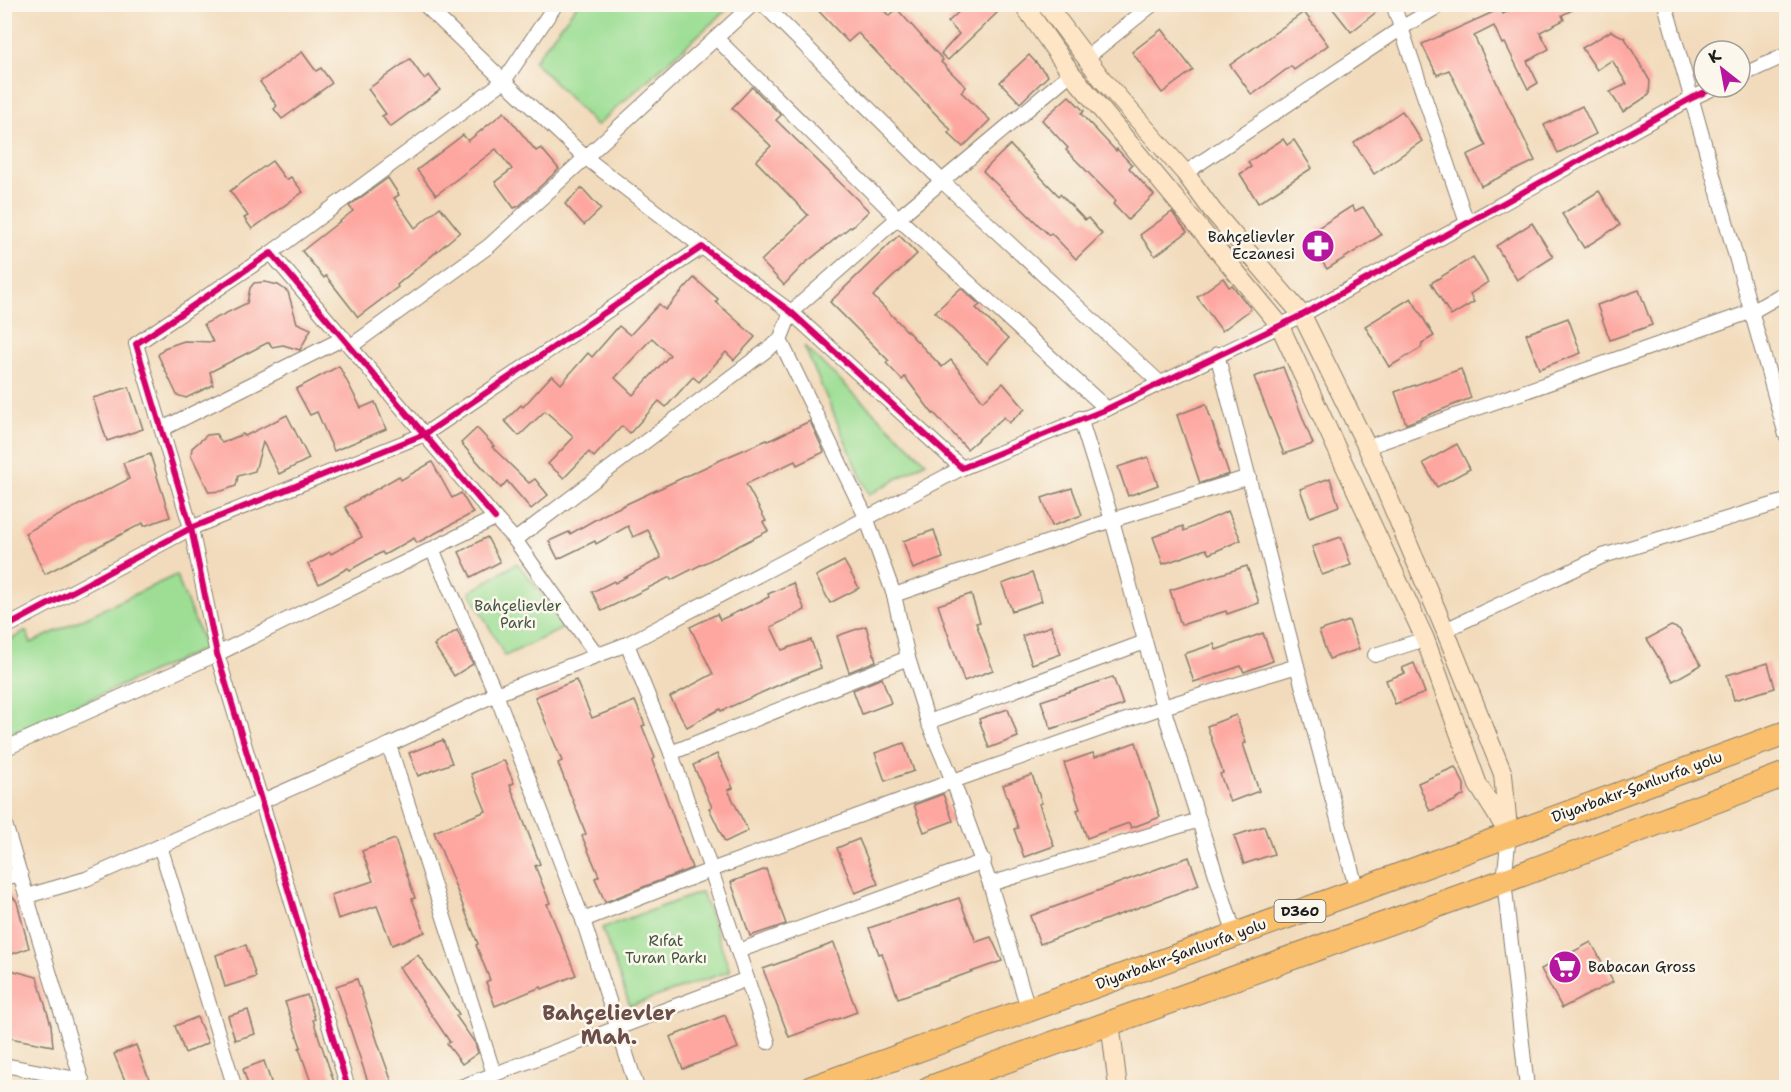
<svg xmlns="http://www.w3.org/2000/svg" width="1791" height="1092" font-family="'Shantell Sans',sans-serif">
	<rect width="100%" height="100%" fill="#fbf7ec"/>
	<filter id="ink" filterUnits="userSpaceOnUse"><feTurbulence type="fractalNoise" baseFrequency=".0167" numOctaves="2"/><feDisplacementMap in="SourceGraphic" scale="12" xChannelSelector="R" yChannelSelector="G"/><feConvolveMatrix kernelMatrix="1 2 1 2 8 2 1 2 1" color-interpolation-filters="sRGB"/></filter>
	<filter id="wash" filterUnits="userSpaceOnUse"><feTurbulence type="fractalNoise" baseFrequency=".008" numOctaves="4" result="noise"/><feDisplacementMap in="SourceGraphic" scale="24" xChannelSelector="R" yChannelSelector="G"/><feGaussianBlur stdDeviation="1.35" result="paint"/><feColorMatrix in="noise" values="0 0 0 0 0 0 0 0 0 0 0 0 0 0 0 0 0 1.4 0 .05"/><feComposite in="paint" operator="in"/></filter>
	<g filter="url(#wash)">
		<rect width="100%" height="100%" fill="#f2dbbc"/>
		<!-- green -->
		<g fill="#9dde94" stroke="#5c7d58" stroke-width="1.5">
			<polygon points="577,5 577,4 732,5 596,126 534,61"/>
			<polygon points="804,346 926,462 869,495"/>
			<polygon points="517,563 568,626 505,656 470,592"/>
			<polygon points="176,575 206,648 5,737 5,643 26,631 31,643"/>
			<polygon points="702,892 730,971 630,1006 602,928"/>
		</g>
		<g id="blocks">
			<!-- building -->
			<g fill="#fda7a0" fill-rule="evenodd">
				<polygon points="812,4 878,4 889,16 897,9 943,60 941,62 966,87 961,92 990,120 963,147 948,133 951,130 858,33 848,42"/>
				<polygon points="967,4 990,4 997,13 948,60 941,54 959,34 948,22"/>
				<polygon points="1329,4 1384,4 1384,6 1351,32"/>
				<polygon points="1521,4 1584,4 1562,15 1564,20 1540,32 1549,49 1527,61 1538,83 1528,89 1505,43 1502,44 1494,26 1474,36 1535,161 1481,186 1467,155 1486,146 1449,70 1437,75 1422,44 1500,9 1503,14"/>
				<polygon points="1304,12 1328,45 1294,70 1291,66 1252,95 1230,65"/>
				<polygon points="1162,29 1193,70 1162,93 1132,52"/>
				<polygon points="1611,31 1625,38 1650,81 1649,95 1623,112 1610,92 1627,84 1612,60 1597,70 1582,48"/>
				<polygon points="302,52 316,71 321,68 332,83 282,119 274,109 277,106 260,82"/>
				<polygon points="1029,55 1048,76 1020,103 1000,82"/>
				<polygon points="410,59 424,79 429,75 440,90 390,127 382,116 386,114 368,89"/>
				<polygon points="752,87 781,115 776,120 869,211 851,228 850,227 803,265 784,285 761,261 808,215 756,161 771,146 732,108"/>
				<polygon points="1069,96 1084,111 1081,114 1116,151 1117,149 1132,165 1129,168 1154,195 1128,220 1113,204 1116,201 1066,150 1068,148 1042,120"/>
				<polygon points="1582,106 1596,134 1558,153 1544,125"/>
				<polygon points="1402,111 1422,141 1374,174 1354,143"/>
				<polygon points="504,112 536,151 541,148 559,169 519,206 514,208 495,182 512,169 496,149 436,195 417,170 463,135 468,141"/>
				<polygon points="1283,139 1287,145 1294,140 1312,168 1258,203 1240,174 1251,167 1248,162"/>
				<polygon points="1010,145 1059,196 1060,194 1085,220 1088,218 1102,234 1076,259 1051,233 1049,235 983,171"/>
				<polygon points="272,161 286,180 291,177 303,192 252,229 244,218 248,216 230,191"/>
				<polygon points="388,178 399,195 394,198 415,228 440,207 460,232 397,285 398,287 358,317 326,276 324,278 302,251 353,211 349,206"/>
				<polygon points="582,188 601,209 584,225 565,204"/>
				<polygon points="1599,191 1620,225 1584,248 1562,214"/>
				<polygon points="1352,206 1355,211 1363,207 1381,235 1327,269 1308,241 1319,234 1316,229"/>
				<polygon points="1172,212 1187,232 1155,256 1140,235"/>
				<polygon points="1532,223 1553,257 1517,280 1496,246"/>
				<polygon points="899,235 917,254 873,296 942,367 951,360 983,401 1003,383 1025,409 1009,423 1004,417 967,449 934,413 933,414 905,377 902,380 886,363 889,361 830,302"/>
				<polygon points="1473,257 1488,282 1470,294 1474,302 1451,316 1431,283"/>
				<path d="M694 278 718 299 716 302 755 337 734 360 726 352 699 382 693 377 666 407 659 401 630 433 622 426 594 457 589 452 564 478 548 464 573 438 571 434 545 411 519 436 505 421 521 405 523 407 552 375 561 384 588 353 592 357 619 326 630 335 659 304 665 310ZM652 338 670 355 633 395 615 378Z"/>
				<polygon points="1223,278 1229,287 1232,285 1251,309 1222,331 1197,297"/>
				<polygon points="265,282 278,285 288,292 297,323 311,329 300,350 283,345 272,347 269,342 210,372 213,385 186,398 177,395 158,355 164,348 184,341 213,342 204,324 247,303 250,288 254,283"/>
				<polygon points="961,288 980,305 976,308 1008,339 987,363 935,312"/>
				<polygon points="1639,290 1652,325 1610,340 1597,305"/>
				<polygon points="1411,298 1434,336 1422,343 1421,348 1389,367 1365,326"/>
				<polygon points="1568,318 1581,353 1539,369 1526,334"/>
				<polygon points="339,366 361,408 375,402 386,429 334,451 317,412 310,415 296,389"/>
				<polygon points="1283,367 1313,444 1284,454 1254,377"/>
				<polygon points="1461,369 1471,398 1406,424 1395,392"/>
				<polygon points="129,387 143,429 107,441 93,398"/>
				<polygon points="1206,404 1229,474 1200,483 1177,415"/>
				<polygon points="287,415 309,459 279,474 263,442 255,471 238,476 236,486 222,491 209,492 191,455 192,448 207,435 216,434 222,443 243,434 245,436"/>
				<polygon points="810,421 824,452 797,465 795,461 746,484 766,521 763,522 768,531 671,580 670,577 602,611 592,592 614,581 615,583 661,558 648,530 633,537 628,526 596,544 595,541 558,559 549,541 569,532 570,534 605,514 727,457 767,440 768,441"/>
				<polygon points="477,428 494,446 492,447 529,483 535,479 548,495 531,509 507,481 501,488 461,443"/>
				<polygon points="1457,444 1470,469 1437,487 1423,463"/>
				<polygon points="150,454 170,517 144,526 143,523 45,574 25,533 129,479 123,463"/>
				<polygon points="1148,457 1158,485 1128,496 1118,467"/>
				<polygon points="432,462 452,498 461,493 473,513 417,543 414,538 384,555 382,552 350,570 348,568 319,584 308,564 330,552 331,554 362,537 345,507 399,476 401,480"/>
				<polygon points="1330,478 1339,506 1310,517 1300,489"/>
				<polygon points="1072,488 1082,515 1052,526 1042,498"/>
				<polygon points="1228,511 1241,540 1209,554 1206,549 1163,564 1153,537 1183,526 1184,531"/>
				<polygon points="934,530 943,558 913,569 903,541"/>
				<polygon points="487,537 500,562 471,577 459,552"/>
				<polygon points="1341,537 1351,565 1322,575 1312,547"/>
				<polygon points="844,561 859,588 830,603 816,576"/>
				<polygon points="1247,566 1259,603 1227,614 1226,611 1181,625 1170,590"/>
				<polygon points="1032,573 1042,601 1012,611 1002,584"/>
				<polygon points="793,583 805,610 771,627 782,650 811,640 821,668 792,679 721,711 720,709 687,727 670,697 713,674 690,627 717,614 720,620 769,597 768,594"/>
				<polygon points="971,594 980,622 976,623 993,670 964,681 938,605"/>
				<polygon points="1349,621 1359,649 1329,659 1319,631"/>
				<polygon points="866,626 876,661 849,672 837,636"/>
				<polygon points="1051,626 1061,654 1032,664 1022,636"/>
				<polygon points="1671,626 1679,629 1701,665 1673,681 1647,639"/>
				<polygon points="457,630 473,664 454,676 434,645"/>
				<polygon points="1263,633 1273,661 1244,672 1241,666 1194,682 1184,654 1214,644 1216,650"/>
				<polygon points="1414,663 1425,693 1395,704 1386,680 1405,673 1402,668"/>
				<polygon points="1768,663 1775,688 1734,700 1727,675"/>
				<polygon points="1113,677 1123,705 1051,729 1041,701"/>
				<polygon points="882,678 891,703 862,714 853,690"/>
				<polygon points="576,680 592,718 635,701 645,725 642,726 655,758 652,760 692,868 605,902 595,878 599,876 582,836 586,834 558,763 562,761 535,697"/>
				<polygon points="1008,709 1018,737 989,748 979,719"/>
				<polygon points="1236,715 1246,743 1243,744 1259,791 1230,802 1220,774 1223,773 1207,726"/>
				<polygon points="443,740 452,763 418,776 409,753"/>
				<polygon points="1136,742 1160,817 1131,828 1129,823 1087,838 1077,810 1080,809 1064,763 1093,753 1095,757"/>
				<polygon points="904,743 914,771 885,781 875,753"/>
				<polygon points="717,754 733,788 728,790 748,831 725,842 709,808 712,807 693,765"/>
				<polygon points="504,760 514,783 510,785 540,864 535,866 550,903 547,904 576,975 542,989 541,987 495,1006 486,982 490,980 476,945 478,944 434,832 486,811 471,774"/>
				<polygon points="1455,767 1464,784 1464,795 1454,801 1430,811 1418,783"/>
				<polygon points="1032,775 1042,803 1039,804 1054,846 1024,857 1014,829 1018,828 1003,785"/>
				<polygon points="943,794 953,821 924,832 914,805"/>
				<polygon points="1264,826 1274,854 1244,864 1234,836"/>
				<polygon points="395,839 415,898 412,899 425,932 392,945 377,906 338,919 331,895 373,881 362,851"/>
				<polygon points="859,839 878,884 855,893 837,848"/>
				<polygon points="1189,857 1199,885 1040,944 1030,916"/>
				<polygon points="766,869 786,924 750,936 731,882"/>
				<polygon points="4,887 17,902 29,948 4,957"/>
				<polygon points="959,898 976,942 991,937 1002,961 898,998 882,953 879,954 869,928"/>
				<polygon points="1591,942 1613,982 1562,1008 1541,969"/>
				<polygon points="834,943 843,969 841,969 857,1012 789,1037 763,969"/>
				<polygon points="246,945 256,977 225,987 216,955"/>
				<polygon points="418,955 459,1014 456,1016 475,1043 478,1053 462,1064 447,1044 450,1042 399,967"/>
				<polygon points="11,970 37,977 51,1025 53,1046 4,1037 4,1007"/>
				<polygon points="357,979 379,1046 394,1088 370,1088 336,986"/>
				<polygon points="307,995 315,1019 313,1020 336,1088 313,1088 299,1048 301,1047 285,1002"/>
				<polygon points="248,1010 255,1034 235,1040 228,1016"/>
				<polygon points="725,1015 738,1048 683,1069 670,1037"/>
				<polygon points="197,1017 208,1043 185,1053 175,1026"/>
				<polygon points="136,1045 143,1064 153,1088 128,1088 114,1054"/>
				<polygon points="264,1061 273,1088 249,1088 243,1069"/>
			</g>
		</g>
	</g>
	<g filter="url(#ink)">
		<use href="#blocks" fill-opacity="0" stroke="#877c6c" stroke-width="1.5"/>
		<g fill="none" stroke-linecap="round" stroke-linejoin="round">
			<!-- street casing -->
			<g stroke="#877c6c" stroke-width="16">
				<g id="street">
					<polyline points="424,4 504,81 556,4"/>
					<polyline points="763,4 942,181 1159,382"/>
					<polyline points="1393,4 1467,223"/>
					<polyline points="1665,4 1786,435"/>
					<polyline points="717,39 898,218 1107,409"/>
					<polyline points="1086,58 1153,4"/>
					<polyline points="1740,76 1786,55"/>
					<polyline points="1185,173 1403,27 1442,4"/>
					<polyline points="271,253 504,81 586,158 702,247"/>
					<polyline points="351,346 489,246 753,4"/>
					<polyline points="1217,354 1297,666 1163,707 1235,935"/>
					<polyline points="1080,418 1112,520 1163,707 953,781 990,884 1199,820"/>
					<polyline points="162,429 344,338"/>
					<polyline points="1367,447 1753,311 1786,292"/>
					<polyline points="432,549 495,518 515,540"/>
					<polyline points="894,595 1112,520 1249,477"/>
					<polyline points="4,628 191,528 425,434 702,247 791,312 962,468 1107,409 1302,315 1692,98 1716,87"/>
					<polyline points="1445,630 1603,556 1786,501"/>
					<polyline points="627,644 671,753 711,870 953,781 928,722 908,658 894,595 866,517 780,340"/>
					<polyline points="597,655 515,540 780,340 791,312 898,218 1071,73"/>
					<polyline points="1375,655 1425,639"/>
					<polyline points="1297,666 1357,891"/>
					<polyline points="928,722 1145,642"/>
					<polyline points="389,745 494,1074"/>
					<polyline points="4,749 217,654 432,549 496,694 583,920 637,1088"/>
					<polyline points="671,753 908,658"/>
					<polyline points="4,821 84,1088"/>
					<polyline points="1509,834 1504,881 1527,1088"/>
					<polyline points="160,846 235,1088"/>
					<polyline points="4,877 21,875"/>
					<polyline points="990,884 1028,1008"/>
					<polyline points="27,896 86,879 389,745 496,694 627,644 962,468"/>
					<polyline points="583,920 711,870 768,1042"/>
					<polyline points="738,951 984,861"/>
					<polyline points="4,1065 82,1080"/>
					<polyline points="348,1088 217,654 191,528 136,344 271,253 495,518"/>
					<polyline points="458,1088 747,979"/>
				</g>
			</g>
			<!-- secondary casing -->
			<g stroke="#877c6c" stroke-width="20">
				<g id="secondary">
					<polyline points="1023,4 1071,73 1279,324 1425,639 1478,785 1509,834"/>
					<polyline points="1046,4 1102,79 1185,173 1212,210 1302,315 1367,447 1445,630 1503,774 1508,829"/>
					<polyline points="1110,1021 1118,1088"/>
				</g>
			</g>
			<!-- highway casing -->
			<g stroke="#877c6c" stroke-width="26">
				<g id="highway">
					<polyline points="812,1088 1357,891 1786,733"/>
					<polyline points="930,1088 1504,881 1786,774"/>
				</g>
			</g>
			<!-- street -->
			<use href="#street" stroke="#fff" stroke-width="14"/>
			<!-- secondary -->
			<use href="#secondary" stroke="#fde5c5" stroke-width="18"/>
			<!-- highway -->
			<use href="#highway" stroke="#f9bf6d" stroke-width="24"/>
			<!-- cycleway casing -->
			<g stroke="#fbf7ec" stroke-width="10">
				<g id="cycleway">
					<polyline points="4,628 191,528 425,434 702,247 791,312 962,468 1107,409 1302,315 1692,98 1716,87"/>
					<polyline points="348,1088 217,654 191,528 136,344 271,253 495,518"/>
				</g>
			</g>
			<!-- cycleway -->
			<use href="#cycleway" stroke="#d6006c" stroke-width="6"/>
		</g>
	</g>
	<!-- icons -->
	<defs>
		<g id="pharmacy-disc" transform="scale(1.725)"><circle r="9.5" fill="#b5179e" stroke="#fbf7ec"/><path d="M-2-6h4v4h4v4h-4v4h-4v-4h-4v-4h4Z" fill="#fff"/></g>
		<g id="supermarket-disc" transform="scale(1.725)"><circle r="9.5" fill="#b5179e" stroke="#fbf7ec"/><path d="M-6-5.5h2.5l.6 2H6L4.5 2H-2.5L-4.4-4H-6ZM-1.5 3.2a1.3 1.3 0 1 0 .1 0ZM3 3.2a1.3 1.3 0 1 0 .1 0Z" fill="#fff"/></g>
	</defs>
	<g fill-rule="evenodd">
		<use href="#pharmacy-disc" x="1318" y="246"/>
		<use href="#supermarket-disc" x="1565" y="967"/>
	</g>
	<g text-anchor="middle" dominant-baseline="central" stroke-width="5" stroke-linejoin="round" paint-order="stroke">
		<!-- shield labels -->
		<rect fill="#fbf7ec" stroke="#5f5e5a" stroke-width="1.5" x="1274.5" y="900" width="51" height="22" rx="4.5"/>
		<g font-size="14" font-weight="bold" fill="#1c1c1c">
			<text x="1300" y="911">D360</text>
		</g>
		<!-- poi labels -->
		<g font-size="15" fill="#1c1c1c" stroke="#fbf7ec" text-anchor="end">
			<text x="1295" y="237">Bahçelievler<tspan x="1295" dy="17">Eczanesi</tspan></text>
			<text x="1588" y="967" text-anchor="start">Babacan Gross</text>
		</g>
		<!-- park labels -->
		<g font-size="15" fill="#435640" stroke="#fbf7ec">
			<text x="518" y="606">Bahçelievler<tspan x="518" dy="17">Parkı</tspan></text>
			<text x="666" y="941">Rıfat<tspan x="666" dy="17">Turan Parkı</tspan></text>
		</g>
		<!-- street labels -->
		<g font-size="15" fill="#1c1c1c" stroke="#fbf7ec">
			<text transform="translate(1637 787) rotate(-20)">Diyarbakır-Şanlıurfa yolu</text>
			<text transform="translate(1181 954) rotate(-20)">Diyarbakır-Şanlıurfa yolu</text>
		</g>
		<!-- district labels -->
		<g font-size="21" font-weight="bold" fill="#6b4d4a" stroke="#fbf7ec">
			<text x="609" y="1013">Bahçelievler<tspan x="609" dy="24">Mah.</tspan></text>
		</g>
	</g>
	<!-- margin -->
	<rect width="1791" height="1092" fill="none" stroke="#fbf7ec" stroke-width="24"/>
	<!-- north arrow -->
	<g transform="translate(1722 69) rotate(329)"><circle r="28" fill="#fbf7ec" stroke="#a29f99" stroke-width="1.5"/>
	<path d="M0-4.5L10 22L0 15L-10 22Z" fill="#b5179e"/>
	<text y="-9" font-size="16" font-weight="bold" text-anchor="middle" fill="#1c1c1c">K</text>
	</g>
</svg>
